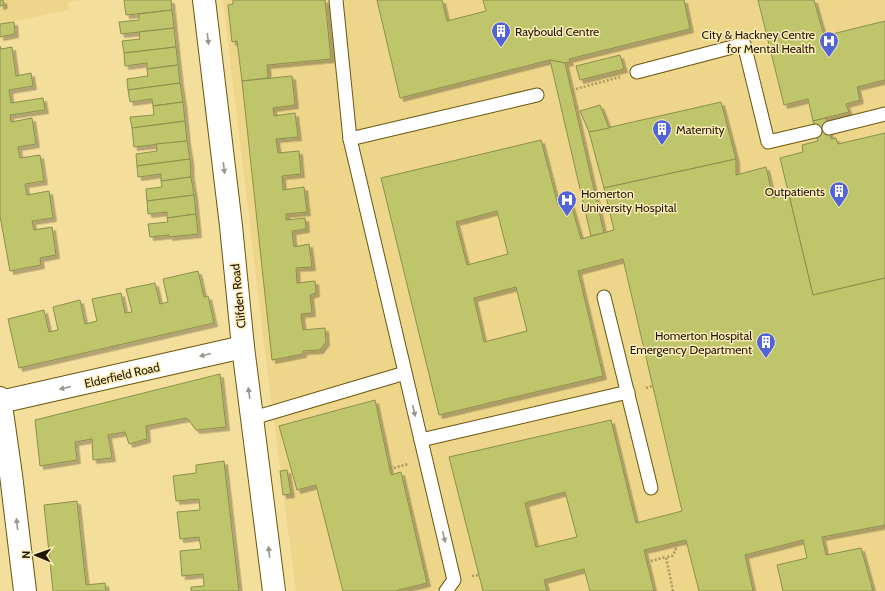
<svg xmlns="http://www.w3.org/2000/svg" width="885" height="591" font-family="Cabin,sans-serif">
	<defs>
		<filter id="shadow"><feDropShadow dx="3.5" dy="3.5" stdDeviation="0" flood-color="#0004"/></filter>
	</defs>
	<rect width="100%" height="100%" fill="#f4de9b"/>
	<!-- built -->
	<g fill="#edd58a">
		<polygon points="0,0 82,0 67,2 69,10 0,24"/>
		<polygon points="223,0 885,0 885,591 296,591 265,352"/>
	</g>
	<!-- building -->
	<g fill="#bfc56b" stroke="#8b8f4e" fill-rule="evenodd" filter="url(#shadow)">
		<polygon points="0,0 3,0 4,5 0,6"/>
		<polygon points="124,0 171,0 172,10 126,15"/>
		<polygon points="233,0 325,0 331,59 267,65 268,78 242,81 237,41 232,42 228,5 233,4"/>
		<polygon points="377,0 442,0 447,21 486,11 483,0 684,0 690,29 569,59 570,62 565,63 550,60 400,98"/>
		<polygon points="758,0 814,0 824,36 885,21 885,80 857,87 860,100 846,104 849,112 813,121 808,99 784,105"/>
		<polygon points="172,10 174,28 121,34 119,22 139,20 139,14"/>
		<polygon points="14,22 15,34 0,37 0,24"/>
		<polygon points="174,28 176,47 124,53 122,41 140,39 139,32"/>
		<polygon points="0,46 1,49 12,47 16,76 31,73 33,86 9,90 11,103 43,98 45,110 10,115 11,122 32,118 36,144 18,147 20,158 40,155 44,181 25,184 27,195 49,191 53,218 32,221 34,230 52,227 56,255 40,258 41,265 10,271 0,216"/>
		<polygon points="176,47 178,65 147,69 147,63 125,66 124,53"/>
		<polygon points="620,55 624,69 580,80 576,66"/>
		<polygon points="550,60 565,63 604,233 591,236"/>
		<polygon points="178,65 180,83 128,90 127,79 148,76 147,69"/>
		<polygon points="292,76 295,105 273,108 274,116 295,113 298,137 276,139 278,153 299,151 301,174 282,176 283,190 304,187 307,212 286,214 286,220 305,218 306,229 292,231 294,247 309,244 312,267 296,268 297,283 315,281 316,293 310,295 312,313 301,314 303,330 325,328 326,342 320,350 303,351 303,354 272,360 242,81"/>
		<polygon points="180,83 183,102 153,106 152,99 130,102 128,90"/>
		<polygon points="183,102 185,121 132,128 130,117 154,115 153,106"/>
		<polygon points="721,102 736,159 604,188 589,132"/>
		<polygon points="600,105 609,128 589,132 580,111"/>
		<polygon points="826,118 831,139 836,138 838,144 885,133 885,278 813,295 780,158 803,152 802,145 818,141 813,121"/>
		<polygon points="185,121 187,141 134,147 132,128"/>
		<path d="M541 140 558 205 571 204 581 239 614 230 604 188 736 159V175L766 167 773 198 789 195 813 295 885 278V525L822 537 826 555 861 548 873 591H783L777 565 807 558 803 540 745 555 753 591H699L686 540 644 550 654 591H590L584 569 544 580 547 591H483L449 457 611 420 636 523 682 511 623 259 578 271 603 376 439 415 381 178ZM497 211 508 254 467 265 456 222ZM516 287 527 331 484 342 474 298ZM565 492 577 537 536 547 525 503Z"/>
		<polygon points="187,141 190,159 137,166 136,154 157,151 156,144"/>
		<polygon points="190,159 191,177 161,181 161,174 138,177 137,166"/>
		<polygon points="191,177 194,195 147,201 146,189 162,187 161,181"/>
		<polygon points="194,195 196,214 167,218 167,212 148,214 147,201"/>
		<polygon points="196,214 198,234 169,237 169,235 150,237 148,224 168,222 167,218"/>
		<polygon points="198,271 204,297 208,296 214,323 19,368 8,319 44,310 49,332 58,330 53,307 80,300 85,324 97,321 92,299 121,293 125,313 132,312 126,289 155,283 160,304 168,302 163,279"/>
		<polygon points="220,374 226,427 196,430 187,418 146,426 147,439 129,444 125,432 108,435 112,458 93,460 92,439 75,442 77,460 40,466 35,420"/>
		<polygon points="375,400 391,475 401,472 427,583 395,591 343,591 316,485 297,490 279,426"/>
		<polygon points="224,461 239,591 191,591 191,587 204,586 203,574 182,576 180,551 201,549 199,537 180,539 177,512 200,510 199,499 176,501 173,476 196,473 196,465"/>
		<polygon points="287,470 291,494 283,495 280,471"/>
		<polygon points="77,501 86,585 105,583 106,591 53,591 44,505"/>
	</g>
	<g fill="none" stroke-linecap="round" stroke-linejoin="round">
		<!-- service casing -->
		<g stroke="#6a560e" stroke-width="15">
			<g id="service">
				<polyline points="336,0 350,139 454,580 446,591"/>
				<polyline points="637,72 744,44 768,142 815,131"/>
				<polyline points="829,128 885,114"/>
				<polyline points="350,139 537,95"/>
				<polyline points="604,297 651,488"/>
				<polyline points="253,418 405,373"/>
				<polyline points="421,440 628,392"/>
			</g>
		</g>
		<!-- minor casing -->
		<g stroke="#6a560e" stroke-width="24">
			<g id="minor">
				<polyline points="204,0 231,226 243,347 274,591"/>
				<polyline points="0,398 11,475 25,591"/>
				<polyline points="0,402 243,347"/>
			</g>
		</g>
		<!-- path -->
		<g stroke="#a99865" stroke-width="2.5" stroke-dasharray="2 2" stroke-linecap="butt">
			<polyline points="572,90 620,77"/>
			<polyline points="646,388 652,386"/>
			<polyline points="390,469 408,464"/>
			<polyline points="647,562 666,557"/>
			<polyline points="472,576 479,575"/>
			<polyline points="673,591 666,557 672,556 676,550 674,543"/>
		</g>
		<!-- service -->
		<use href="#service" stroke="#fff" stroke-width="13"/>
		<!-- minor -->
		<use href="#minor" stroke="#fff" stroke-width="22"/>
	</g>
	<!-- one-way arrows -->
	<defs><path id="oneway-solid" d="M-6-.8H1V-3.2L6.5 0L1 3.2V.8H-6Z"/></defs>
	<g fill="#99968c">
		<use href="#oneway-solid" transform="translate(208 39) rotate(83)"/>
		<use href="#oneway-solid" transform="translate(224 168) rotate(83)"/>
		<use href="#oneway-solid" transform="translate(205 355) rotate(166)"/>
		<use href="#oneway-solid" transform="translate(65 388) rotate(167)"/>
		<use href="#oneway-solid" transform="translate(249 393) rotate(-98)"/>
		<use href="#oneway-solid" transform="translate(414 411) rotate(77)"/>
		<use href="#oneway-solid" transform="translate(17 524) rotate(-96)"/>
		<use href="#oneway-solid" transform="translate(444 537) rotate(77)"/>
		<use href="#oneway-solid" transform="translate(269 552) rotate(-97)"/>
	</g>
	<!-- icons -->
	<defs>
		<g id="building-pin" transform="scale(1)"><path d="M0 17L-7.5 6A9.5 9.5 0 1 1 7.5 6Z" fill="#5163d9" stroke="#fdecb7"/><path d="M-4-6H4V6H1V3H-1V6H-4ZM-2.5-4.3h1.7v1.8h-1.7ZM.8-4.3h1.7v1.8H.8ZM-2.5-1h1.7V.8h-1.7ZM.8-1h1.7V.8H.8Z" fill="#fff"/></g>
		<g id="hospital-pin" transform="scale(1)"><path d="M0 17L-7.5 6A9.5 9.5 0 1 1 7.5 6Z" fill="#5163d9" stroke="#fdecb7"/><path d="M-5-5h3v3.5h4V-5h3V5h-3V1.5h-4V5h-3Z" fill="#fff"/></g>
	</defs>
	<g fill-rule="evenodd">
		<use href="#building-pin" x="501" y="31"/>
		<use href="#hospital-pin" x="829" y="41"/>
		<use href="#building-pin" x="662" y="129"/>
		<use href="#building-pin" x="839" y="191"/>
		<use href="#hospital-pin" x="567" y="200"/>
		<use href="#building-pin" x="766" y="342"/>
	</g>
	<g text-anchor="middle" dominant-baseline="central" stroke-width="3" stroke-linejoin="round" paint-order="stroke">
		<!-- poi labels -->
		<g font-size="12" fill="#1d1500" stroke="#fdecb7" text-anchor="start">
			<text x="515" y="31">Raybould Centre</text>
			<text x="815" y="34" text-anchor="end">City &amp; Hackney Centre<tspan x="815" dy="14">for Mental Health</tspan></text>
			<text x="676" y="129">Maternity</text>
			<text x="825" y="191" text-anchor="end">Outpatients</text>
			<text x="581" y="193">Homerton<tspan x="581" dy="14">University Hospital</tspan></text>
			<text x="752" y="335" text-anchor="end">Homerton Hospital<tspan x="752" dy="14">Emergency Department</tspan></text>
		</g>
		<!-- street labels -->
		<g font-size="12" fill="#1d1500" stroke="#fdecb7">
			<text transform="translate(238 296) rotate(-96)">Clifden Road</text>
			<text transform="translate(122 375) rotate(-13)">Elderfield Road</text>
		</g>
	</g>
	<!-- north arrow -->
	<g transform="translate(36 555) rotate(272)" stroke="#fdecb7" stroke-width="3" paint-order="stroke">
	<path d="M0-3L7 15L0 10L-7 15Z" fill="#1d1500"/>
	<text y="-6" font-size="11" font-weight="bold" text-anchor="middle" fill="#1d1500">N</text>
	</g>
</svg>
